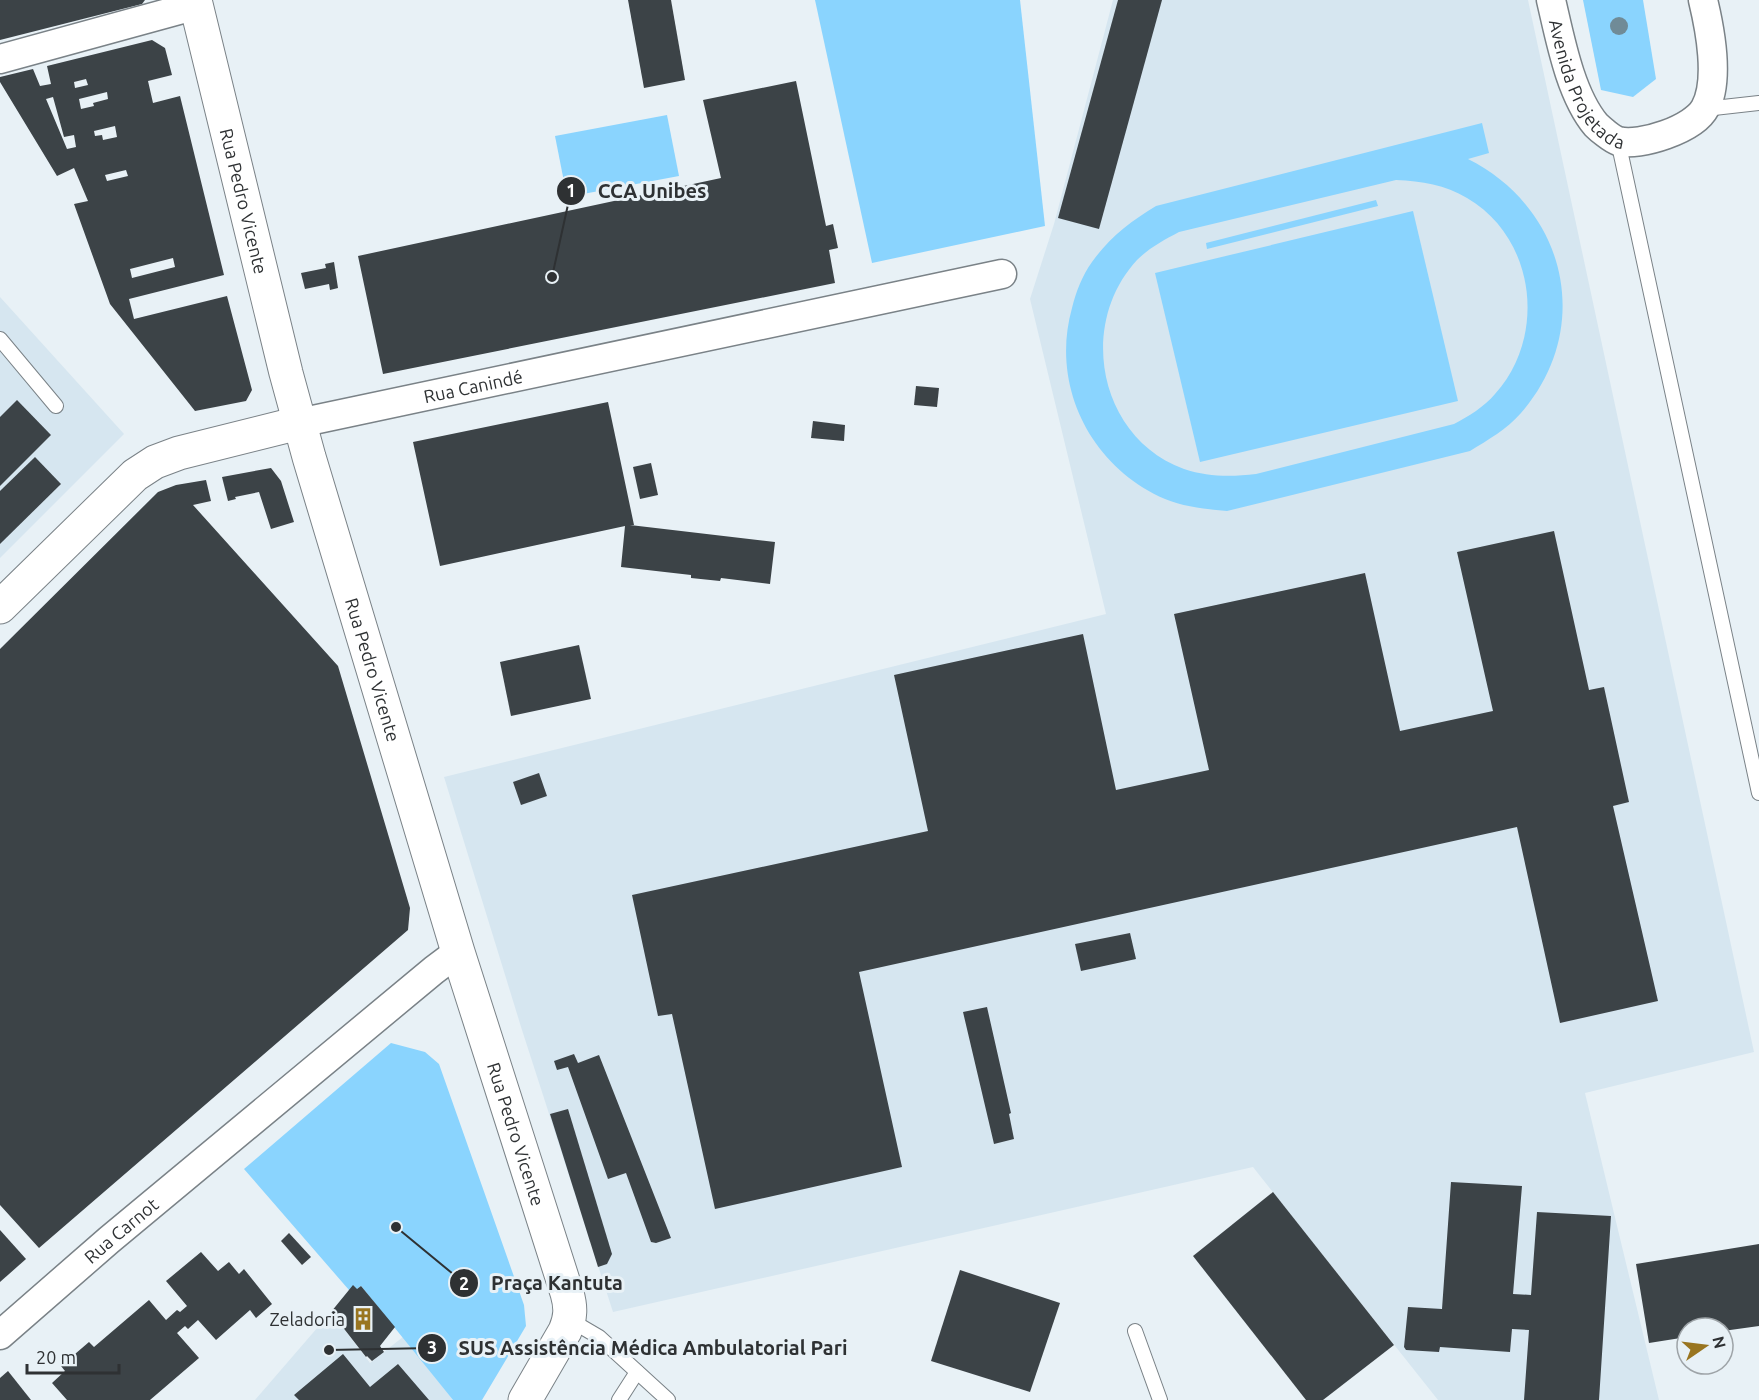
<svg xmlns="http://www.w3.org/2000/svg" width="1759" height="1400" font-family="Ubuntu,sans-serif">
	<rect width="100%" height="100%" fill="#e8f1f6"/>
	<!-- built -->
	<g fill="#d6e6f0">
		<polygon points="1113,0 1528,0 1754,1052 1585,1093 1659,1400 1438,1400 1253,1167 613,1312 522,1030 444,777 1106,614 1030,299 1054,224"/>
		<polygon points="0,297 124,434 0,558"/>
		<polygon points="331,1312 370,1363 403,1337 453,1400 255,1400"/>
	</g>
	<!-- green -->
	<g fill="#8ad4fe" fill-rule="evenodd">
		<polygon points="815,0 1020,0 1045,226 872,263"/>
		<polygon points="1583,0 1643,0 1656,79 1633,97 1601,90"/>
		<polygon points="667,115 679,176 567,197 555,136"/>
		<path d="M1482 123 1489 153 1468 159C1566 208 1595 328 1521 413 1507 429 1488 440 1470 451L1227 511C1206 509 1184 507 1165 499 1091 467 1050 386 1072 308 1076 292 1082 276 1092 262 1109 238 1131 221 1156 206ZM1396 180C1422 181 1445 185 1467 198 1536 238 1547 337 1495 394 1484 407 1469 416 1454 424L1256 474C1231 477 1208 477 1184 469 1099 438 1077 325 1137 260 1149 248 1164 240 1179 232Z"/>
		<polygon points="1376,200 1378,206 1207,249 1206,243"/>
		<polygon points="1413,211 1458,401 1200,462 1155,273"/>
		<polygon points="391,1043 425,1052 439,1064 524,1305 526,1326 482,1400 453,1400 361,1286 357,1289 349,1290 244,1169"/>
	</g>
	<!-- building -->
	<g fill="#3c4347" fill-rule="evenodd">
		<polygon points="0,0 145,0 142,4 0,40"/>
		<polygon points="628,0 671,0 685,80 644,88"/>
		<polygon points="1118,0 1162,0 1099,229 1058,218"/>
		<path d="M152 40 165 48 172 75 148 81 153 103 180 96 224 275 129 299 134 319 227 296 252 390 246 401 195 411 110 304 74 204 88 201 74 168 57 176 0 82V77L33 69 40 86 51 84 47 66ZM86 79 88 85 75 88 74 82ZM107 92 108 99 93 103 94 106 81 109 79 99ZM53 97 64 137 74 135 76 147 67 149 46 99ZM115 126 117 137 103 140 102 135 95 136 94 131ZM126 170 128 176 107 181 105 175ZM173 258 175 267 132 278 130 269Z"/>
		<polygon points="796,81 826,226 833,224 838,248 829,250 835,283 383,374 358,256 721,178 703,100"/>
		<polygon points="334,262 338,288 330,290 329,284 305,289 301,273 326,268 325,264"/>
		<polygon points="916,386 939,388 937,407 914,405"/>
		<polygon points="17,400 51,435 0,486 0,417"/>
		<polygon points="608,402 634,525 630,525 775,542 770,584 721,578 720,581 691,578 691,575 621,567 625,526 440,566 413,442"/>
		<polygon points="813,421 845,425 844,441 811,438"/>
		<polygon points="35,457 61,484 0,544 0,491"/>
		<polygon points="651,463 658,495 640,499 633,467"/>
		<polygon points="271,468 281,481 294,522 271,529 259,492 235,497 236,499 228,501 222,477"/>
		<polygon points="206,480 211,501 193,505 338,666 410,908 408,930 39,1248 0,1205 0,649 158,492 176,485"/>
		<polygon points="1554,531 1589,690 1604,687 1629,802 1613,806 1658,1001 1560,1023 1517,827 859,972 902,1167 715,1209 672,1014 658,1016 632,895 928,831 894,675 1083,634 1116,790 1209,770 1174,614 1365,573 1400,731 1493,711 1457,552"/>
		<polygon points="579,645 591,699 511,716 500,662"/>
		<polygon points="539,773 547,796 521,805 513,782"/>
		<polygon points="1130,933 1136,959 1081,971 1075,944"/>
		<polygon points="987,1007 1011,1113 1009,1114 1014,1139 994,1144 963,1012"/>
		<polygon points="574,1054 578,1063 599,1055 671,1238 656,1243 651,1242 626,1173 608,1179 568,1067 557,1070 554,1061"/>
		<polygon points="568,1109 612,1254 607,1264 598,1267 550,1114"/>
		<polygon points="1451,1182 1522,1186 1513,1294 1531,1295 1537,1212 1611,1216 1599,1400 1524,1400 1529,1330 1512,1329 1510,1352 1440,1347 1439,1352 1406,1350 1404,1347 1408,1307 1442,1309"/>
		<polygon points="1273,1192 1394,1345 1323,1400 1306,1400 1193,1256"/>
		<polygon points="0,1230 26,1259 0,1282"/>
		<polygon points="289,1233 311,1257 302,1265 281,1241"/>
		<polygon points="1759,1244 1759,1326 1723,1331 1723,1328 1687,1328 1687,1337 1649,1343 1636,1264"/>
		<polygon points="201,1252 218,1271 229,1262 239,1274 244,1269 272,1304 256,1318 250,1310 216,1340 198,1320 188,1329 185,1326 177,1333 199,1358 150,1400 67,1400 52,1383 65,1371 61,1366 89,1342 94,1347 149,1300 166,1320 177,1310 180,1312 187,1306 166,1281"/>
		<polygon points="960,1270 1060,1303 1030,1392 931,1361"/>
		<polygon points="353,1285 357,1289 361,1286 395,1327 380,1346 384,1352 372,1361 367,1356 366,1357 331,1312"/>
		<polygon points="343,1354 370,1387 398,1364 429,1400 299,1400 294,1395"/>
		<polygon points="8,1371 31,1400 0,1400 0,1378"/>
	</g>
	<g fill="none" stroke-linecap="round" stroke-linejoin="round">
		<!-- lane casing -->
		<g stroke="#7a8287" stroke-width="16">
			<g id="lane">
				<polyline points="1705,109 1759,103"/>
				<polyline points="1618,141 1759,793"/>
				<polyline points="0,339 56,406"/>
				<polyline points="570,1320 599,1337 668,1400"/>
				<polyline points="1135,1331 1160,1400"/>
				<polyline points="619,1400 637,1372"/>
			</g>
		</g>
		<!-- street casing -->
		<g stroke="#7a8287" stroke-width="31">
			<g id="street">
				<path id="s1" d="M1551 0C1560 38 1570 94 1596 125 1600 129 1612 139 1618 141 1640 147 1694 129 1705 108 1720 81 1710 29 1703 0"/>
				<polyline points="0,59 197,5"/>
				<path id="s2" d="M299 423 1002 274"/>
				<path id="s3" d="M0 1335 109 1240 434 970 458 952"/>
			</g>
		</g>
		<!-- secondary casing -->
		<g stroke="#7a8287" stroke-width="35">
			<g id="secondary">
				<path id="s4" d="M195 0 286 373 309 457 458 952 567 1293C571 1307 571 1317 565 1331L525 1400"/>
				<polyline points="0,607 135,475 155,462 179,453 299,423"/>
			</g>
		</g>
		<!-- lane -->
		<use href="#lane" stroke="#fff" stroke-width="14"/>
		<!-- street -->
		<use href="#street" stroke="#fff" stroke-width="28"/>
		<!-- secondary -->
		<use href="#secondary" stroke="#fff" stroke-width="33"/>
	</g>
	<!-- trees -->
	<circle fill="#708b97" cx="1619" cy="26" r="9"/>
	<!-- icons -->
	<defs>
		<g id="building-bare" transform="scale(1.8)"><path d="M-4-6H4V6H1V3H-1V6H-4ZM-2.5-4.3h1.7v1.8h-1.7ZM.8-4.3h1.7v1.8H.8ZM-2.5-1h1.7V.8h-1.7ZM.8-1h1.7V.8H.8Z" fill="#997520" stroke="#e8f1f6" stroke-width="2.5" paint-order="stroke"/></g>
	</defs>
	<g fill-rule="evenodd">
		<use href="#building-bare" x="363" y="1319"/>
	</g>
	<g text-anchor="middle" dominant-baseline="central" stroke-width="6" stroke-linejoin="round" paint-order="stroke">
		<!-- street labels -->
		<g font-size="18" fill="#2e3133" stroke="#e8f1f6">
			<text stroke="none"><textPath href="#s1" startOffset="94">Avenida Projetada</textPath></text>
			<text stroke="none"><textPath href="#s4" startOffset="207">Rua Pedro Vicente</textPath></text>
			<text stroke="none"><textPath href="#s2" startOffset="178">Rua Canindé</textPath></text>
			<text stroke="none"><textPath href="#s4" startOffset="693">Rua Pedro Vicente</textPath></text>
			<text stroke="none"><textPath href="#s4" startOffset="1179">Rua Pedro Vicente</textPath></text>
			<text stroke="none"><textPath href="#s3" startOffset="160">Rua Carnot</textPath></text>
		</g>
		<!-- poi labels -->
		<g font-size="18" fill="#2e3133" stroke="#e8f1f6" text-anchor="end">
			<text x="345" y="1319">Zeladoria</text>
		</g>
	</g>
	<!-- callouts -->
	<path fill="none" stroke="#2e3133" stroke-width="2" d="M552 277L571 191M396 1227L464 1283M329 1350L432 1348"/>
	<g fill="#2e3133" stroke="#e8f1f6" stroke-width="2">
		<circle cx="552" cy="277" r="6"/>
		<circle cx="396" cy="1227" r="6"/>
		<circle cx="329" cy="1350" r="6"/>
		<circle cx="571" cy="191" r="15"/>
		<circle cx="464" cy="1283" r="15"/>
		<circle cx="432" cy="1348" r="15"/>
	</g>
	<g font-size="18" text-anchor="middle" font-weight="bold" fill="#fff">
		<text x="571" y="197">1</text>
		<text x="464" y="1290">2</text>
		<text x="432" y="1354">3</text>
	</g>
	<g font-size="20" text-anchor="middle" font-weight="bold" fill="#2e3133" stroke="#e8f1f6" stroke-width="6" stroke-linejoin="round" paint-order="stroke">
		<text x="652" y="198">CCA Unibes</text>
		<text x="557" y="1290">Praça Kantuta</text>
		<text x="653" y="1355">SUS Assistência Médica Ambulatorial Pari</text>
	</g>
	<!-- north arrow -->
	<g transform="translate(1705 1346) rotate(76)"><circle r="28" fill="#e8f1f6" stroke="#9ea4a8" stroke-width="1.5"/>
	<path d="M0-4.5L10 22L0 15L-10 22Z" fill="#997520"/>
	<text y="-9" font-size="16" font-weight="bold" text-anchor="middle" fill="#2e3133">N</text>
	</g>
	<!-- scale -->
	<path d="M27 1364v9h92v-9" fill="none" stroke="#2e3133" stroke-width="3"/>
	<text x="36" y="1364" font-size="18" fill="#2e3133" stroke="#e8f1f6" stroke-width="4.5" paint-order="stroke">20 m</text>
</svg>
